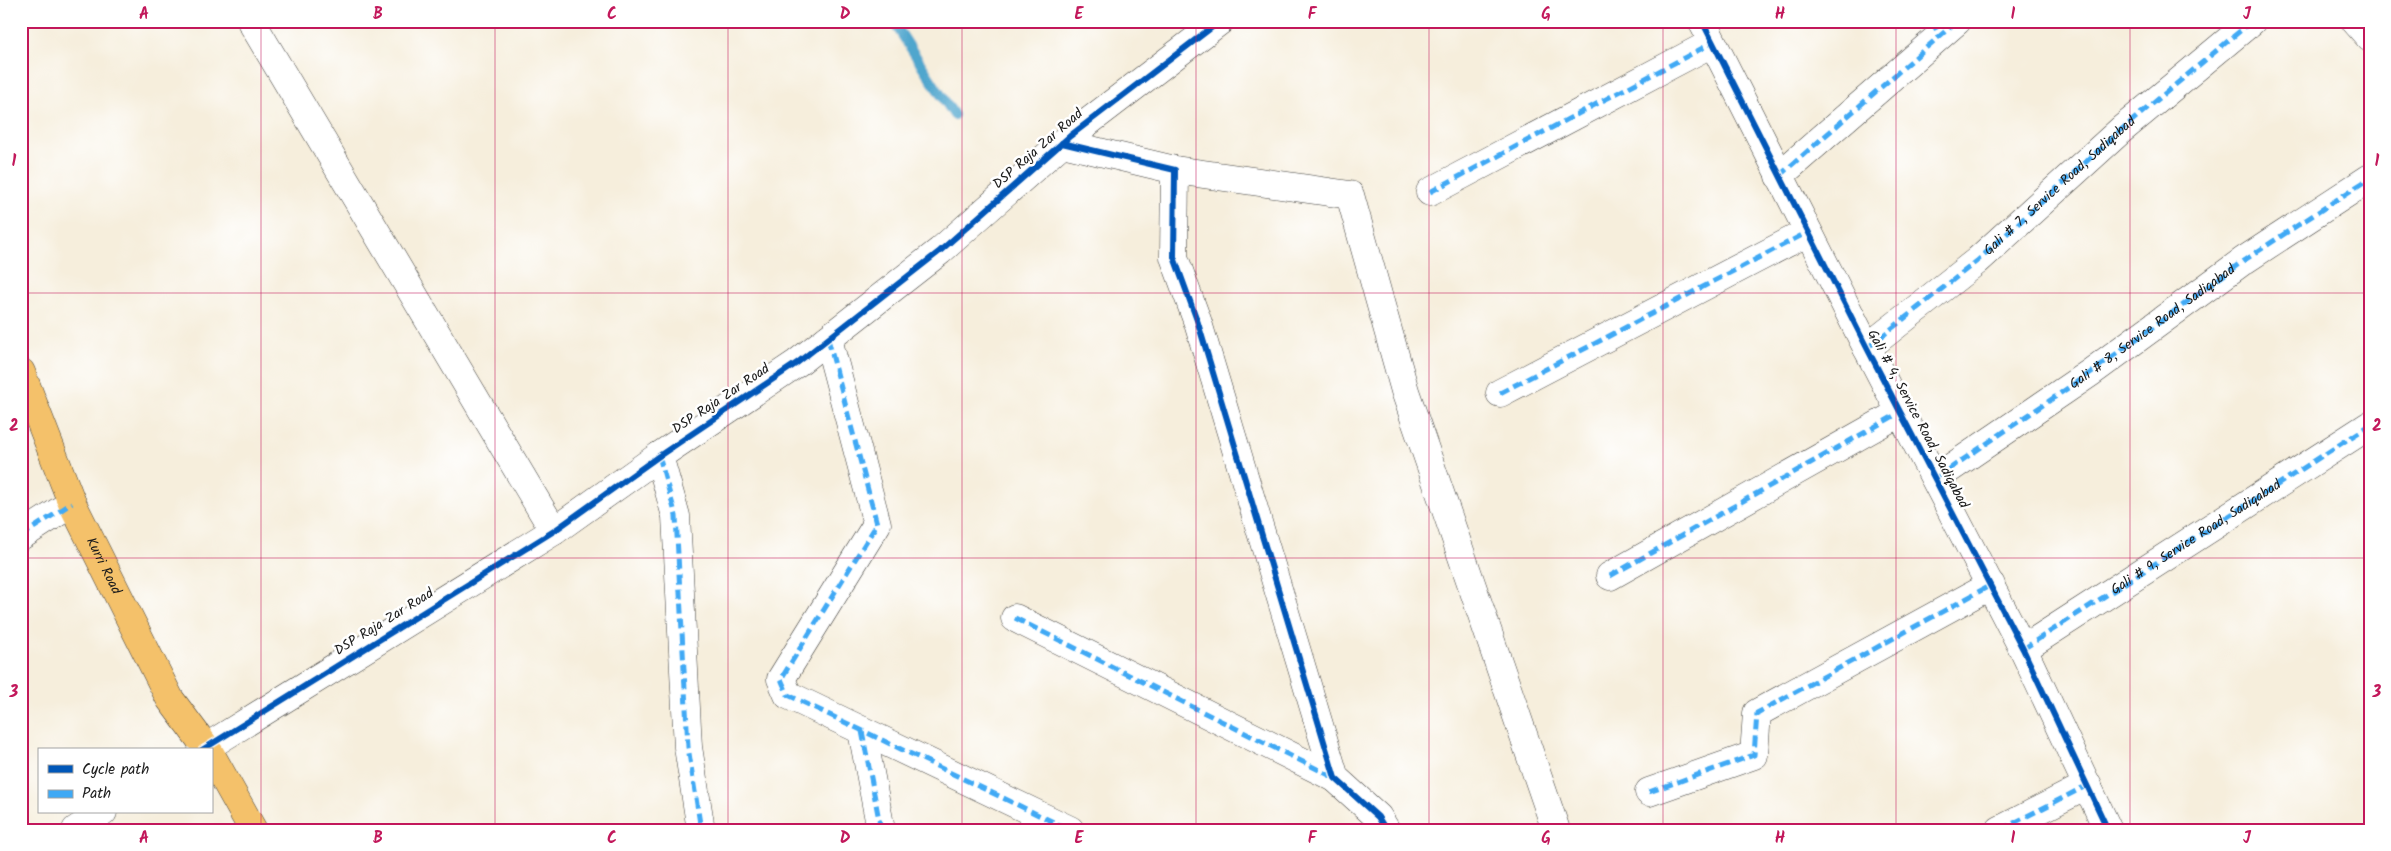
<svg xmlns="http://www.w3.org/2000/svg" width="2391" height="851" font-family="Kalam,sans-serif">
	<rect width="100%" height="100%" fill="#fff"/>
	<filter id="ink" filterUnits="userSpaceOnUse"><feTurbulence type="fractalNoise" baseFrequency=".02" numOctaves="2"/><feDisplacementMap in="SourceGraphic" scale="10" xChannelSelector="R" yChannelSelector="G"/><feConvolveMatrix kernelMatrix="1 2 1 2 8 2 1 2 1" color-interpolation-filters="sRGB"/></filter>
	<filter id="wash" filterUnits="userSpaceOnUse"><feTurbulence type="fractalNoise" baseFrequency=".0096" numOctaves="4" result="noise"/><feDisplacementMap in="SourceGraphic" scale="20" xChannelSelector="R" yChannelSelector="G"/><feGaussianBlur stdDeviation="1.12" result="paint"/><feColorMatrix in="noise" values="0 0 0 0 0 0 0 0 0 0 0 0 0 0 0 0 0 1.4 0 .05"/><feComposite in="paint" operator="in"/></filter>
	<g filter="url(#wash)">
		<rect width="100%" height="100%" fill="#f6eedc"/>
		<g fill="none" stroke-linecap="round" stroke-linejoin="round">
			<!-- stream -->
			<polyline stroke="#50a6cd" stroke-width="10" points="893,21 954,115"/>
		</g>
	</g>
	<g filter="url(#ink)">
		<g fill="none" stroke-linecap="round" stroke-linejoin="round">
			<!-- minor casing -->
			<g stroke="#3d3c39" stroke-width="29">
				<g id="minor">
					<polyline points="251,21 554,531"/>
					<polyline points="1702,21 1867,348 2023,649 2108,830"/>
					<polyline points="2355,21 2370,38"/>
					<polyline points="1062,143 1175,170 1174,257 1198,323 1335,778 1378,817 1386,830"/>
					<polyline points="1175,170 1350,195 1405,391 1556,830"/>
					<polyline points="1779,176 1957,21"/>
					<polyline points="1430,192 1712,43"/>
					<polyline points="828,339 877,524 781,679 788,695 1070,830"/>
					<polyline points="1867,348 1977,261 2121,130 2252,21"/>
					<polyline points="1500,393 1808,232"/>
					<polyline points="659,456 676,516 688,747 701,830"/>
					<polyline points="1936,478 2090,373 2243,261 2370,178"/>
					<polyline points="21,536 72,503"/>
					<polyline points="1610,576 1901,412"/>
					<polyline points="1015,618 1335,778"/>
					<polyline points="2023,649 2370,425"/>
					<polyline points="862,731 881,830"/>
					<polyline points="202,750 554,531 659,456 797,363 940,251 1070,136 1220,21"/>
					<polyline points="1649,792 1754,755 1757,713 1991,585"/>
					<polyline points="76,830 103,812"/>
					<polyline points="2000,830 2088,785"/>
				</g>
			</g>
			<!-- major casing -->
			<g stroke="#3d3c39" stroke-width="29">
				<g id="major">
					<path id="s1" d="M21 372 72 503 170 699 208 750"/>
					<polyline points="211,755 253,830"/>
				</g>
			</g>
			<!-- minor -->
			<use href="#minor" stroke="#fff" stroke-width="28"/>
			<!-- major -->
			<use href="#major" stroke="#f4c16a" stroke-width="28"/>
			<!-- quiet -->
			<g stroke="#3fa9f5" stroke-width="5" stroke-dasharray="10 5" stroke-linecap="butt">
				<polyline points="1932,21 1940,37"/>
				<polyline points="2367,34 2370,33"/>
				<polyline points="1779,176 1957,21"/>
				<polyline points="1430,192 1712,43"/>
				<polyline points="828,339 877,524 781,679 788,695 1070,830"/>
				<path id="s2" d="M1867 348 1977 261 2121 130 2252 21"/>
				<polyline points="1500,393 1808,232"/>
				<polyline points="659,456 676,516 688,747 701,830"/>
				<path id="s3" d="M1936 478 2090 373 2243 261 2370 178"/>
				<polyline points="21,536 72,503"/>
				<polyline points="1610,576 1901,412"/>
				<polyline points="1015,618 1335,778"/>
				<path id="s4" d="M2023 649 2370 425"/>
				<polyline points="862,731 881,830"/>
				<polyline points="1649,792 1754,755 1757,713 1991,585"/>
				<polyline points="2000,830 2088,785"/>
			</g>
			<!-- cycleway casing -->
			<g stroke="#fff" stroke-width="9">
				<g id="cycleway">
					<polyline points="1702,21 1867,348 2023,649 2108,830"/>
					<polyline points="1062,143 1175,170 1174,257 1198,323 1335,778 1378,817 1386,830"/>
					<polyline points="202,750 554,531 659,456 797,363 940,251 1070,136 1220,21"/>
				</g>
			</g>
			<!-- cycleway -->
			<use href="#cycleway" stroke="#0057b8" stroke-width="6"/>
		</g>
	</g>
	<!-- grid -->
	<path fill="none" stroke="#c2185b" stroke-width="1" stroke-opacity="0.55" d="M261 21V830M495 21V830M728 21V830M962 21V830M1196 21V830M1429 21V830M1663 21V830M1896 21V830M2130 21V830M21 293H2370M21 558H2370"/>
	<g text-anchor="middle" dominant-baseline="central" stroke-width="5" stroke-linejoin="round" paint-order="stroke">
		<!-- street labels -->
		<g font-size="14" fill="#1c1c1c" stroke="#fff">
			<text transform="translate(1038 149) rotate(-41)">DSP Raja Zar Road</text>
			<text stroke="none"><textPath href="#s2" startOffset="252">Gali # 7, Service Road, Sadiqabad</textPath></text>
			<text stroke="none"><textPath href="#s3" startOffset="264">Gali # 8, Service Road, Sadiqabad</textPath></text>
			<text transform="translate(721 399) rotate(-34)">DSP Raja Zar Road</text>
			<text transform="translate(1918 419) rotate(62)">Gali # 4, Service Road, Sadiqabad</text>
			<text stroke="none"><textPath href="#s4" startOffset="206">Gali # 9, Service Road, Sadiqabad</textPath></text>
			<text stroke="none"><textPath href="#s1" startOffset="211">Kurri Road</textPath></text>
			<text transform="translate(384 622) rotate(-32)">DSP Raja Zar Road</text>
		</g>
	</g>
	<!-- margin -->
	<rect width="2391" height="851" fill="none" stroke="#fff" stroke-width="55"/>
	<!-- legend -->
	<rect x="38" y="748" width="175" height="65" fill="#ffffff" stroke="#a4a4a4"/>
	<rect x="48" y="765" width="25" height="8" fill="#0057b8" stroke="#a4a4a4"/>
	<text x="82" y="774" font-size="15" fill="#1c1c1c">Cycle path</text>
	<rect x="48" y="790" width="25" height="8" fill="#3fa9f5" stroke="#a4a4a4"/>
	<text x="82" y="798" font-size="15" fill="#1c1c1c">Path</text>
	<rect x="28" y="28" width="2336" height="796" fill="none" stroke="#c2185b" stroke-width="2"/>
	<g font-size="16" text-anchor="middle" font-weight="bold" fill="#c2185b">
		<text x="144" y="19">A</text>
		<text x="378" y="19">B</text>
		<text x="612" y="19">C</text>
		<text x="845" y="19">D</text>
		<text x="1079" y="19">E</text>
		<text x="1312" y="19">F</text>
		<text x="1546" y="19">G</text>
		<text x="1780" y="19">H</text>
		<text x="2013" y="19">I</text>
		<text x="2247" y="19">J</text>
		<text x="14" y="166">1</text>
		<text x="2377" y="166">1</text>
		<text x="14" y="431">2</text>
		<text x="2377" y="431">2</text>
		<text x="14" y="697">3</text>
		<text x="2377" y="697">3</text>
		<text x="144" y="843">A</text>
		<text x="378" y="843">B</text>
		<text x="612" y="843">C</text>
		<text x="845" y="843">D</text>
		<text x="1079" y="843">E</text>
		<text x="1312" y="843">F</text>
		<text x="1546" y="843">G</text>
		<text x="1780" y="843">H</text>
		<text x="2013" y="843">I</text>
		<text x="2247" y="843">J</text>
	</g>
</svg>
